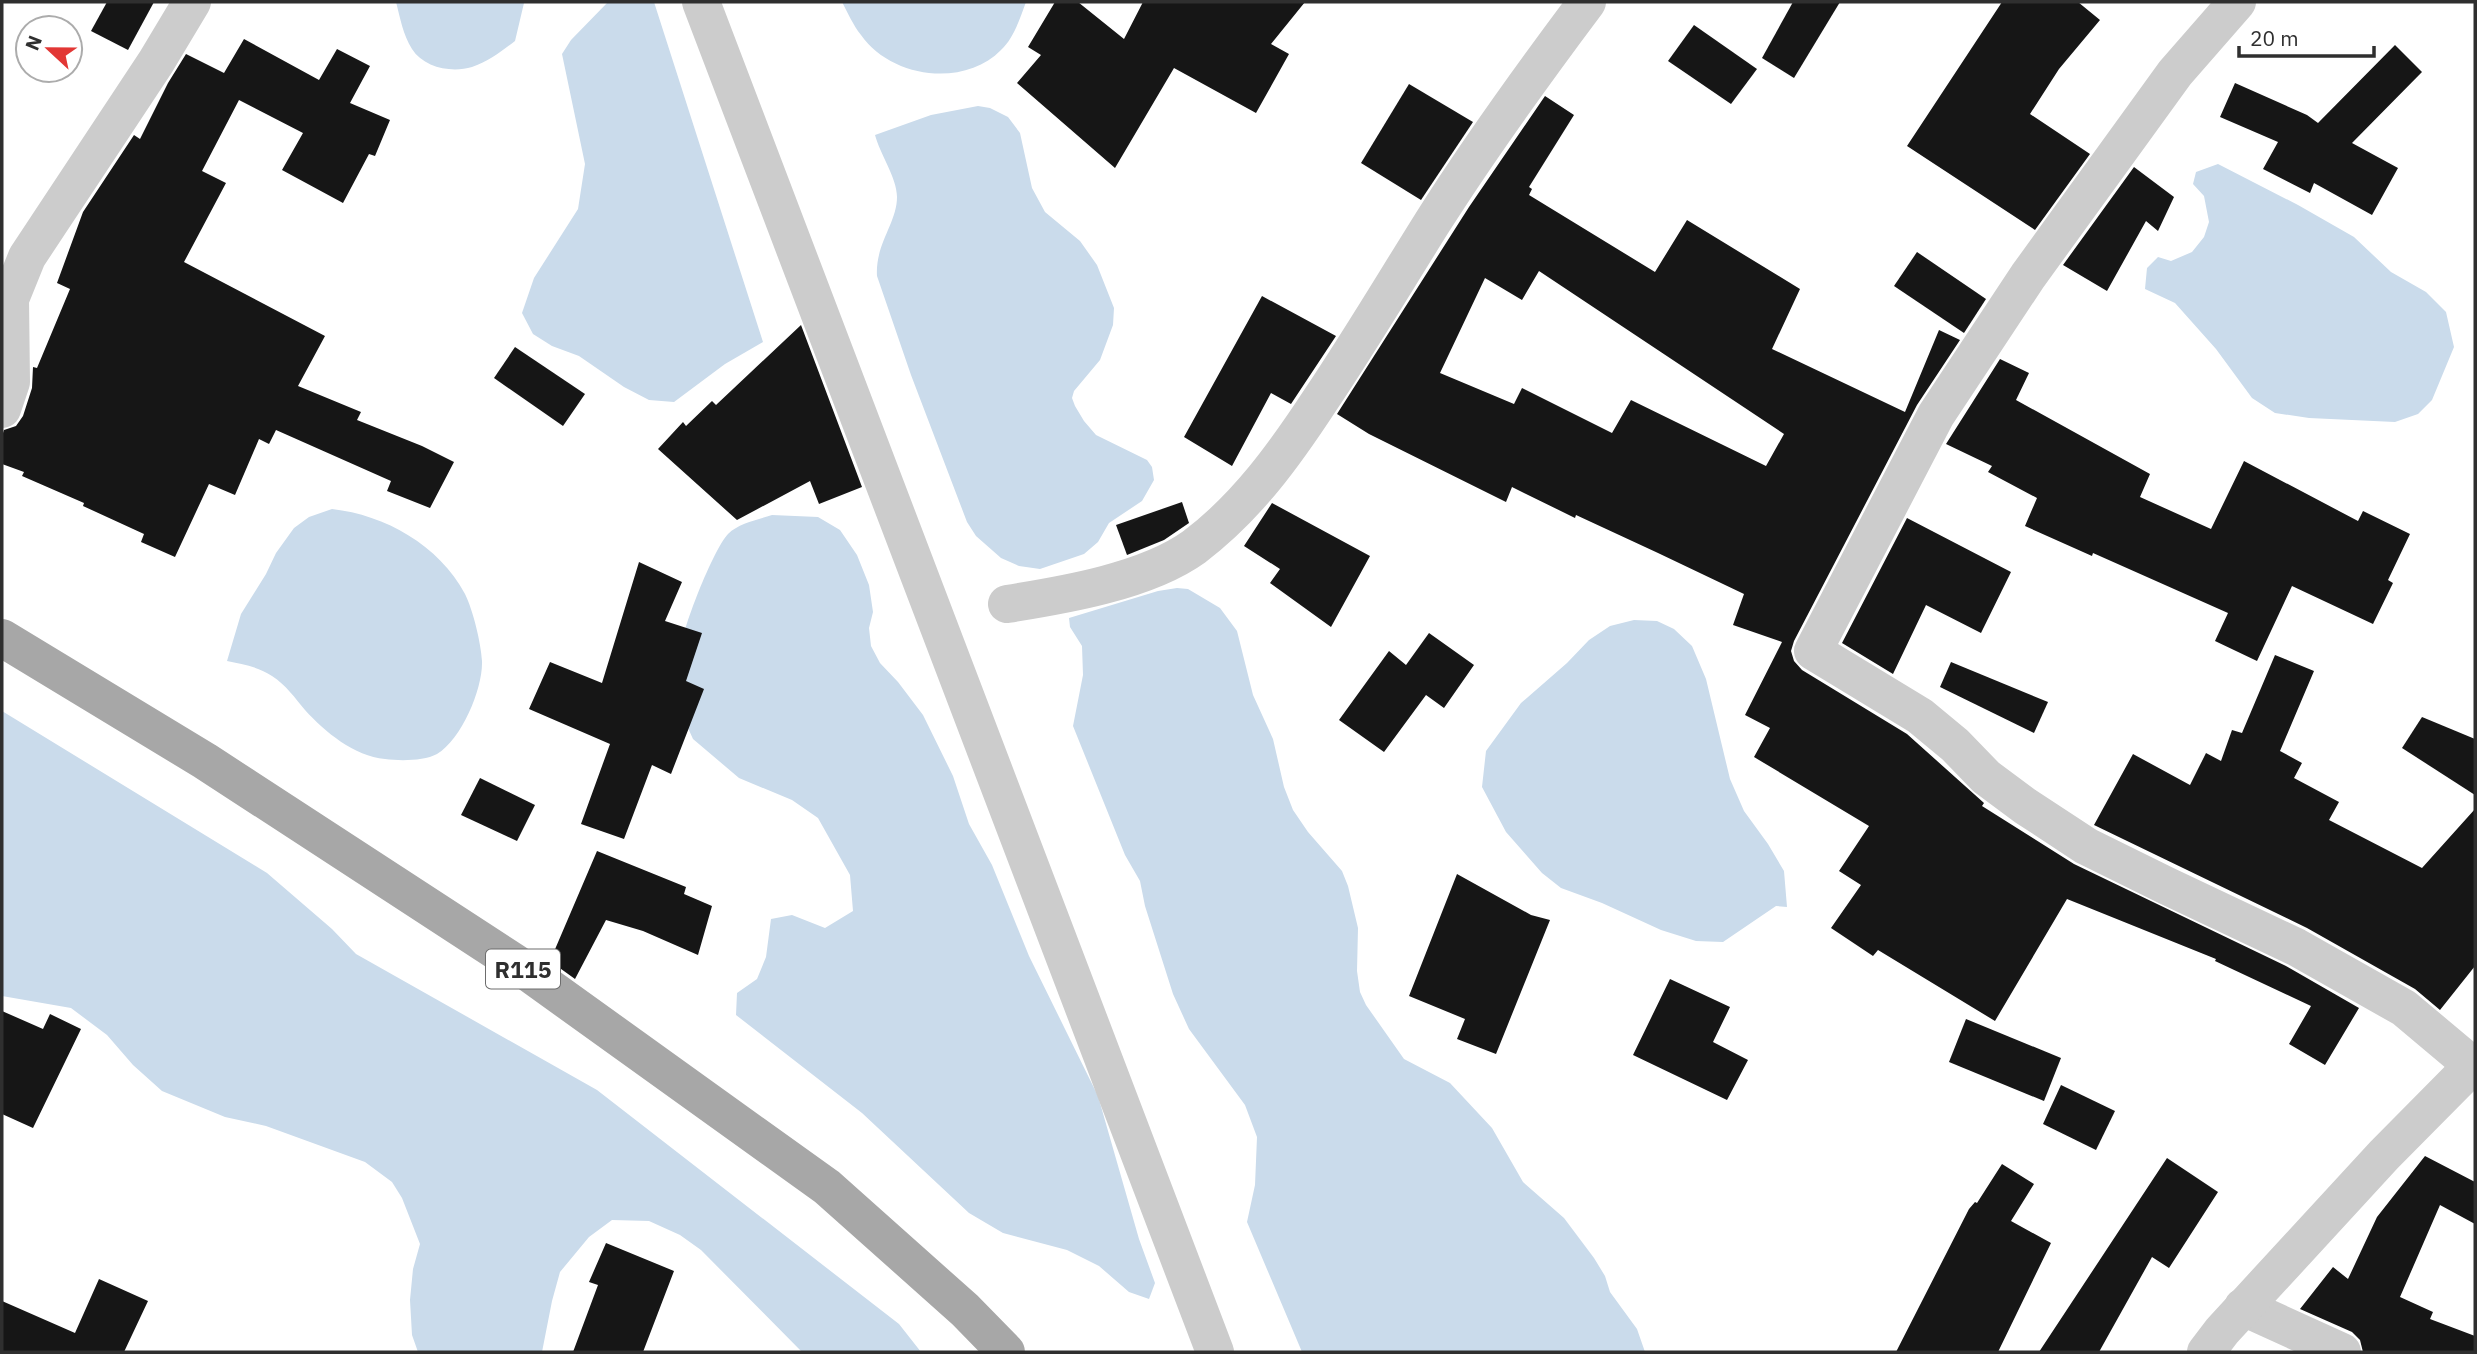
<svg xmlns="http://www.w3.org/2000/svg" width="2477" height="1354" font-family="'IBM Plex Sans',sans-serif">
	<rect width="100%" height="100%" fill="#fff"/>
	<!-- water -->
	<g fill="#cadbeb">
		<path d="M396 2H523L524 3 515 41C502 51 488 62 472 67 452 73 424 68 412 49 403 35 400 17 396 2Z"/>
		<polygon points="608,2 654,2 763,342 725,364 674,402 649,400 624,387 579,356 552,346 533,334 522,313 534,278 578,209 585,164 562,54 571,40"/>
		<path d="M842 2H1026C1020 18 1014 38 1001 50 964 88 891 78 861 35 853 25 848 13 842 2Z"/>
		<path d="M978 106 990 108 1008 117 1020 133 1032 188 1045 212 1080 241 1097 265 1114 308 1113 325 1100 360 1074 391 1072 398 1075 406 1084 421 1096 435 1147 460 1152 467 1154 480 1142 501 1109 523 1098 542 1084 554 1040 569 1019 566 1001 558 976 536 967 522 911 375 877 276C875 244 897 223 897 197 897 178 880 154 875 135L931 115Z"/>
		<polygon points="2218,164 2298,205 2354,237 2391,272 2426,292 2446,312 2454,347 2432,400 2418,414 2395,422 2309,418 2275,413 2252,398 2216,349 2175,303 2145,289 2147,268 2158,257 2171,261 2192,252 2204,237 2209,222 2204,196 2193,184 2196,172"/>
		<path d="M332 509C385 515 439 545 465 594 473 610 481 643 482 661 483 688 462 739 437 754 424 761 400 761 385 759 354 756 325 732 305 710 295 698 286 685 272 676 259 667 242 664 227 661L241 614 266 574 276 553 294 528 309 517Z"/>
		<path d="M772 515 818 517 840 530 857 555 869 585 873 612 869 628 871 646 880 663 898 682 923 715 953 776 969 824 992 865 1029 956 1098 1096 1139 1239 1155 1283 1149 1299 1129 1292 1099 1266 1067 1250 1003 1233 969 1213 862 1113 736 1015 737 993 757 979 766 957 771 919 792 915 825 928 853 911 850 875 818 818 792 800 739 778 693 739 688 728C685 704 680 678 680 653 681 631 713 550 728 534 739 523 757 520 772 515Z"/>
		<polygon points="1177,588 1188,589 1220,608 1237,631 1253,695 1273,739 1284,787 1293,810 1308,832 1342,871 1348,886 1358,928 1357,971 1360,992 1366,1005 1404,1059 1450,1083 1492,1128 1523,1182 1564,1218 1594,1258 1605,1276 1610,1292 1637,1329 1645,1352 1302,1352 1247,1222 1255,1185 1257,1137 1245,1105 1189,1029 1173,994 1145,906 1140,881 1125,855 1073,726 1083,675 1082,646 1070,627 1069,618 1158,591"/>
		<polygon points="1634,620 1657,621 1674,629 1692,646 1706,679 1730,779 1744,811 1768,844 1784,871 1787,907 1776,906 1723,942 1696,941 1661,930 1602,903 1561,888 1542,873 1506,832 1482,787 1486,751 1521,703 1567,663 1589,640 1610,626"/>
		<polygon points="2,711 267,873 332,929 356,954 597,1090 899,1324 921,1352 802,1352 701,1250 680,1235 649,1221 612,1220 589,1237 560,1272 552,1301 542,1352 418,1352 412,1335 410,1300 413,1269 420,1244 402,1198 392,1182 365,1162 266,1126 225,1117 162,1091 133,1065 107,1035 71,1008 2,996"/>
	</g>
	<!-- building -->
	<g fill="#161616" fill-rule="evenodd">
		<polygon points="107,2 154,2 128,50 91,31"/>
		<polygon points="1055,2 1078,2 1124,39 1143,2 1305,2 1271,44 1289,54 1256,113 1174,68 1115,168 1017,83 1041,55 1028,47"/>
		<polygon points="1793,2 1840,2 1794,78 1762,58"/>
		<polygon points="2002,2 2078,2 2100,20 2059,69 2030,114 2090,154 2035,230 1907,146"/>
		<polygon points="1694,25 1757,69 1731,104 1668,61"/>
		<polygon points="244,39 319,80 337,49 370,66 350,103 390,120 375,156 369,154 343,203 282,170 303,133 239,100 202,171 226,183 184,262 325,336 298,386 361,412 357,420 422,446 454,462 430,508 387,491 391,481 276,430 269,444 259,439 235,495 209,484 175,557 141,542 144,534 83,506 84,503 22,476 24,472 2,464 2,436 4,430 16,426 23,416 32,388 33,367 37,368 70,289 57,283 83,212 134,135 140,139 168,83 186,54 224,73"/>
		<polygon points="2395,45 2422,72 2352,143 2398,168 2372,215 2314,183 2310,193 2263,169 2278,142 2220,117 2235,83 2307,115 2318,123"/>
		<polygon points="1409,84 1473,122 1421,200 1361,163"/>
		<path d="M1545 96 1574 115 1529 187 1532 189 1529 195 1655 272 1687 220 1800 289 1772 349 1905 412 1939 330 1960 340 1917 405 1794 641 1791 651 1794 661 1802 670 1907 734 1984 803 1982 806 2074 864 2286 966 2359 1008 2325 1065 2289 1044 2311 1006 2215 961 2216 959 2067 899 1995 1021 1878 950 1873 956 1831 928 1861 885 1839 871 1869 826 1754 757 1770 728 1745 715 1782 642 1733 625 1744 594 1658 553 1576 515 1575 518 1512 487 1506 502 1369 434 1337 414 1469 207ZM1539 271 1784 434 1766 466 1631 400 1612 433 1522 388 1514 404 1440 373 1485 278 1522 300Z"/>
		<polygon points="2134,167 2174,197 2158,231 2146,221 2107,291 2063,265"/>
		<polygon points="1917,252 1986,299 1964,333 1894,286"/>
		<polygon points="1262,296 1336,336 1291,404 1271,393 1232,466 1184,437"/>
		<polygon points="801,325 862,487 819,504 810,481 737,520 658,449 683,422 686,426 712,401 716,405"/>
		<polygon points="515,347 585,394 563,426 494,378"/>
		<polygon points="2000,359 2029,373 2016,400 2150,474 2140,497 2211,529 2244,461 2358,521 2363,511 2410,534 2388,580 2393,583 2373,624 2292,586 2257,661 2215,641 2228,613 2093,553 2092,556 2025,526 2037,498 1988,472 1992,466 1946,444"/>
		<polygon points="1182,502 1189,523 1164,540 1127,555 1116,525"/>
		<polygon points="1272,503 1370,556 1331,627 1270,583 1280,569 1244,546"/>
		<polygon points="1907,518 2011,572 1981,633 1926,605 1893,674 1842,643"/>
		<polygon points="639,562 682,582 665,621 702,633 686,681 704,689 671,774 652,765 624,839 581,824 610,744 529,709 550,662 602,683"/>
		<polygon points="1429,633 1474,665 1444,708 1426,695 1384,752 1339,720 1389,651 1406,665"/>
		<polygon points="2275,655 2314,671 2280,751 2302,763 2294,778 2339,802 2329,820 2422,868 2475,809 2475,966 2440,1010 2415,989 2307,928 2094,825 2133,754 2190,785 2206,753 2221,761 2232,730 2242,733"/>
		<polygon points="1951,662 2048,702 2034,733 1940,687"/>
		<polygon points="2422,717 2475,739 2475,795 2402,748"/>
		<polygon points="480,778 535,805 517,841 461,815"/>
		<polygon points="597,851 686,887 684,894 712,906 698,955 643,931 606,920 575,979 550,961"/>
		<polygon points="1457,874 1531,915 1550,920 1496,1054 1457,1039 1465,1019 1409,996"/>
		<polygon points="1670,979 1730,1007 1713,1042 1748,1060 1727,1100 1633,1055"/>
		<polygon points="2,1011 43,1029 50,1014 81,1029 33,1128 2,1114"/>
		<polygon points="1966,1019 2061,1058 2044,1101 1949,1062"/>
		<polygon points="2061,1085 2115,1111 2096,1150 2043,1124"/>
		<polygon points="2425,1156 2475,1182 2475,1224 2440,1205 2400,1297 2433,1312 2430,1319 2475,1336 2475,1352 2363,1352 2360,1340 2352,1332 2300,1309 2333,1267 2348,1279 2377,1217"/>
		<polygon points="2167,1158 2218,1192 2169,1268 2152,1257 2099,1352 2039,1352"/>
		<polygon points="2002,1164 2034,1184 2011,1221 2051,1243 1998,1352 1896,1352 1969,1209 1975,1202 1977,1203"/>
		<polygon points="606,1243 674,1271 643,1352 573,1352 598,1285 589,1282"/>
		<polygon points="99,1279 148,1301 124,1352 2,1352 2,1301 75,1333"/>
	</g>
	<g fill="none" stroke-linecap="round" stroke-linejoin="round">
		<!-- minor -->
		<g stroke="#ccc" stroke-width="38">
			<polyline points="2237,2 2175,73 2028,276 1936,415 1813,651 1920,716 1955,745 1986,777 2025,806 2086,846 2165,885 2296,947 2404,1008 2473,1066"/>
			<polyline points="2,409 11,382 10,299 27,257 156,62 192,2"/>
			<path d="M1007 604C1064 595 1147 581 1194 547 1247 507 1285 454 1321 399 1360 341 1395 282 1432 223 1480 147 1533 74 1587 2"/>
			<polyline points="2243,1307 2342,1352"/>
		</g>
		<!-- tertiary -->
		<g stroke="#ccc" stroke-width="38">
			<polyline points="701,2 1215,1352"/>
			<polyline points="2206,1352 2222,1331 2384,1155 2475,1063"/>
		</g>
		<!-- primary -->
		<polyline stroke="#a7a7a7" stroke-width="38" points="2,638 205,761 515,963 827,1187 965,1310 1006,1352"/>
	</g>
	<g text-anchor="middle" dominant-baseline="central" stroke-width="7" stroke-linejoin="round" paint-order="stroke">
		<!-- shield labels -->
		<rect fill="#fff" stroke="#6d6d6d" stroke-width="2" x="486" y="949.5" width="74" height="39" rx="5"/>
		<g font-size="23" font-weight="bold" fill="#2f2f2f">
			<text x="523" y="969">R115</text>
		</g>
	</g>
	<!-- border -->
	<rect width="2477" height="1354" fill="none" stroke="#2f2f2f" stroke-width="7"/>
	<!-- north arrow -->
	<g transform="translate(49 49) rotate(292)"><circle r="33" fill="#ffffff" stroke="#acacac" stroke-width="2"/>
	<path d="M0-5L12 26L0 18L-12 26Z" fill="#e23735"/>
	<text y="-10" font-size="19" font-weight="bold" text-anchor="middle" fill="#2f2f2f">N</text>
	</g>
	<!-- scale -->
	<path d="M2239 46v10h135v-10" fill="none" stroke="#2f2f2f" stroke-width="3.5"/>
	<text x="2250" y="46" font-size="21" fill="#2f2f2f" stroke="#ffffff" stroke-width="5" paint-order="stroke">20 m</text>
</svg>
